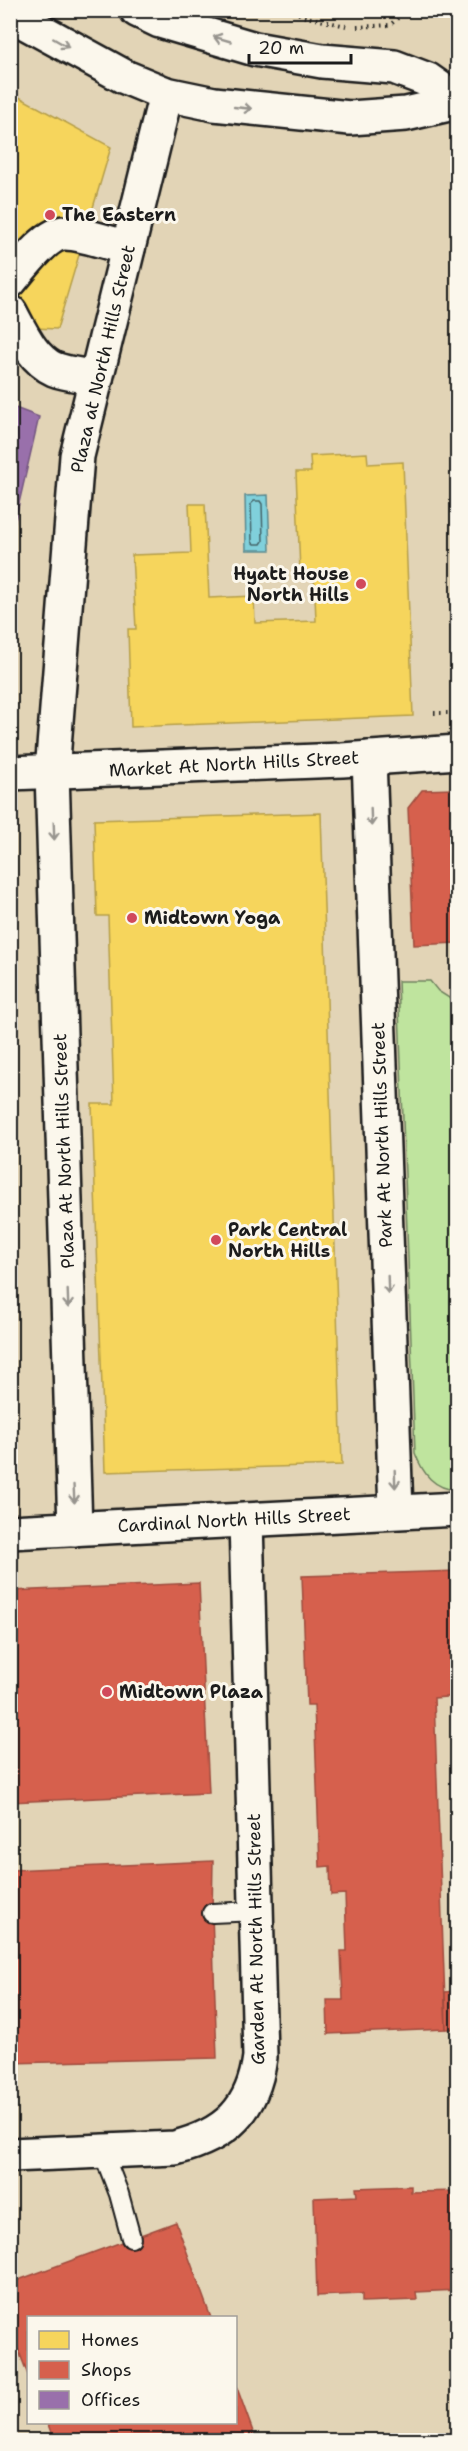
<svg xmlns="http://www.w3.org/2000/svg" width="468" height="2451" font-family="'Shantell Sans',sans-serif">
	<rect width="100%" height="100%" fill="#ece2cc"/>
	<filter id="ink" filterUnits="userSpaceOnUse"><feTurbulence type="fractalNoise" baseFrequency=".0167" numOctaves="2"/><feDisplacementMap in="SourceGraphic" scale="12" xChannelSelector="R" yChannelSelector="G"/><feConvolveMatrix kernelMatrix="1 2 1 2 8 2 1 2 1" color-interpolation-filters="sRGB"/></filter>
	<g filter="url(#ink)">
		<!-- built -->
		<path fill="#e2d4b6" fill-rule="evenodd" d="M11 11H457V2440H11ZM28 2318H236V2422H28Z"/>
		<!-- green -->
		<path fill="#bfe49e" stroke="#6e805d" stroke-width="1.5" d="M398 981H430L438 991 457 1003V1490C434 1489 423 1474 415 1453Z"/>
		<!-- water -->
		<polygon fill="#80d0db" stroke="#58888f" stroke-width="1.5" points="268,495 270,550 246,550 245,496"/>
		<!-- homes -->
		<g fill="#f6d55c" stroke="#b59e49" stroke-width="1.5">
			<polygon points="10,92 111,147 57,329 10,327"/>
			<polygon points="367,453 368,464 403,462 413,716 131,727 128,629 136,629 132,555 191,553 189,504 205,504 209,598 254,596 255,623 316,621 314,571 300,571 296,472 311,472 310,456"/>
			<polygon points="321,813 342,1465 105,1472 92,1104 114,1104 108,916 97,916 94,820"/>
		</g>
		<!-- shops -->
		<g fill="#d6604d" stroke="#9e4c3e" stroke-width="1.5">
			<polygon points="453,789 453,799 458,799 458,943 414,945 408,808 422,790"/>
			<polygon points="458,1571 458,1696 434,1698 446,2029 328,2034 327,2000 343,2000 341,1951 347,1951 345,1894 331,1895 330,1866 320,1867 314,1705 307,1705 302,1576"/>
			<polygon points="199,1583 209,1793 10,1802 10,1591"/>
			<polygon points="213,1861 212,1913 217,2058 10,2063 10,1870"/>
			<polygon points="458,1991 458,2148 455,2148 451,2058 457,2058 456,2029 446,2029 445,1992"/>
			<polygon points="411,2186 411,2192 458,2191 458,2290 416,2292 417,2300 362,2302 362,2294 317,2296 314,2198 357,2196 356,2188"/>
			<polygon points="176,2222 211,2318 28,2318 28,2375 10,2328 10,2283"/>
			<polygon points="236,2385 256,2440 54,2440 47,2422 236,2422"/>
		</g>
		<!-- offices -->
		<polygon fill="#9970ab" stroke="#745780" stroke-width="1.5" points="10,406 39,417 10,542"/>
		<g fill="none" stroke-linecap="round" stroke-linejoin="round">
			<!-- shore -->
			<polygon stroke="#446468" stroke-width="1.5" points="254,501 260,501 262,504 263,541 261,544 254,544 252,542 251,504"/>
			<!-- lane casing -->
			<g stroke="#1c1c1c" stroke-width="22">
				<g id="lane">
					<polyline points="212,1913 256,1911"/>
					<polyline points="102,2150 119,2194 131,2238"/>
				</g>
			</g>
			<!-- street casing -->
			<g stroke="#1c1c1c" stroke-width="38">
				<g id="street">
					<polyline points="137,10 160,21 255,49 322,61 394,67 428,80 458,101"/>
					<polyline points="10,14 125,77 166,94 214,104 350,118 406,114 458,102"/>
					<path d="M10 281C21 268 47 233 65 233 81 233 112 244 128 248"/>
					<path d="M10 312C21 332 32 359 54 369 67 374 83 375 96 378"/>
					<polyline points="369,758 396,1511"/>
					<polyline points="10,773 342,760 458,752"/>
					<polyline points="75,1529 52,772 77,456 166,94"/>
					<polyline points="10,1532 458,1509"/>
					<path d="M10 2155 175 2148C226 2135 253 2110 260 2057L246 1520"/>
				</g>
			</g>
			<!-- path -->
			<g stroke="#1c1c1c" stroke-width="4" stroke-dasharray="1.5 4.5" stroke-linecap="butt">
				<polyline points="294,10 302,16 346,26"/>
				<polyline points="357,27 390,25 407,10"/>
				<polyline points="434,713 449,713"/>
			</g>
			<!-- lane -->
			<use href="#lane" stroke="#fbf7ec" stroke-width="18"/>
			<!-- street -->
			<use href="#street" stroke="#fbf7ec" stroke-width="33"/>
		</g>
		<!-- one-way arrows -->
		<defs><path id="oneway-shaft" d="M-6 0H5M1.5-3L5.5 0L1.5 3" fill="none" stroke-width="1.6" stroke-linecap="round" stroke-linejoin="round" transform="scale(1.5)"/></defs>
		<g stroke="#97948e">
			<use href="#oneway-shaft" transform="translate(222 39) rotate(-164)"/>
			<use href="#oneway-shaft" transform="translate(61 43) rotate(30)"/>
			<use href="#oneway-shaft" transform="translate(243 108) rotate(6)"/>
			<use href="#oneway-shaft" transform="translate(371 817) rotate(88)"/>
			<use href="#oneway-shaft" transform="translate(54 831) rotate(88)"/>
			<use href="#oneway-shaft" transform="translate(388 1285) rotate(88)"/>
			<use href="#oneway-shaft" transform="translate(68 1299) rotate(88)"/>
			<use href="#oneway-shaft" transform="translate(395 1479) rotate(88)"/>
			<use href="#oneway-shaft" transform="translate(74 1494) rotate(87)"/>
		</g>
	</g>
	<!-- markers -->
	<g fill="#d1495b" stroke="#fbf7ec" stroke-width="2">
		<circle cx="50" cy="215" r="6"/>
		<circle cx="361" cy="584" r="6"/>
		<circle cx="132" cy="918" r="6"/>
		<circle cx="216" cy="1240" r="6"/>
		<circle cx="107" cy="1692" r="6"/>
	</g>
	<g text-anchor="middle" dominant-baseline="central" stroke-width="6" stroke-linejoin="round" paint-order="stroke">
		<!-- poi labels -->
		<g font-size="18" font-weight="bold" fill="#1c1c1c" stroke="#fbf7ec" text-anchor="start">
			<text x="62" y="215">The Eastern</text>
			<text x="349" y="574" text-anchor="end">Hyatt House<tspan x="349" dy="21">North Hills</tspan></text>
			<text x="144" y="918">Midtown Yoga</text>
			<text x="228" y="1230">Park Central<tspan x="228" dy="21">North Hills</tspan></text>
			<text x="119" y="1692">Midtown Plaza</text>
		</g>
		<!-- street labels -->
		<g font-size="18" fill="#1c1c1c" stroke="#fbf7ec">
			<text transform="translate(103 359) rotate(-77)">Plaza at North Hills Street</text>
			<text transform="translate(234 764) rotate(-3)">Market At North Hills Street</text>
			<text transform="translate(382 1135) rotate(-92)">Park At North Hills Street</text>
			<text transform="translate(64 1151) rotate(-92)">Plaza At North Hills Street</text>
			<text transform="translate(234 1520) rotate(-3)">Cardinal North Hills Street</text>
			<text transform="translate(256 1939) rotate(-91)">Garden At North Hills Street</text>
		</g>
	</g>
	<!-- margin -->
	<rect width="468" height="2451" fill="none" stroke="#fbf7ec" stroke-width="36"/>
	<rect x="18" y="18" width="432" height="2415" fill="none" stroke="#1c1c1c" stroke-width="2" filter="url(#ink)"/>
	<!-- legend -->
	<rect x="27" y="2316" width="210" height="108" fill="#fbf7ec" stroke="#a29f99" stroke-width="1.5"/>
	<rect x="39" y="2331" width="30" height="18" fill="#f6d55c" stroke="#a29f99" stroke-width="1.5"/>
	<text x="81" y="2346" font-size="18" fill="#1c1c1c">Homes</text>
	<rect x="39" y="2361" width="30" height="18" fill="#d6604d" stroke="#a29f99" stroke-width="1.5"/>
	<text x="81" y="2376" font-size="18" fill="#1c1c1c">Shops</text>
	<rect x="39" y="2391" width="30" height="18" fill="#9970ab" stroke="#a29f99" stroke-width="1.5"/>
	<text x="81" y="2406" font-size="18" fill="#1c1c1c">Offices</text>
	<!-- scale -->
	<path d="M249 54v9h102v-9" fill="none" stroke="#1c1c1c" stroke-width="3"/>
	<text x="258" y="54" font-size="18" fill="#1c1c1c" stroke="#fbf7ec" stroke-width="4.5" paint-order="stroke">20 m</text>
</svg>
